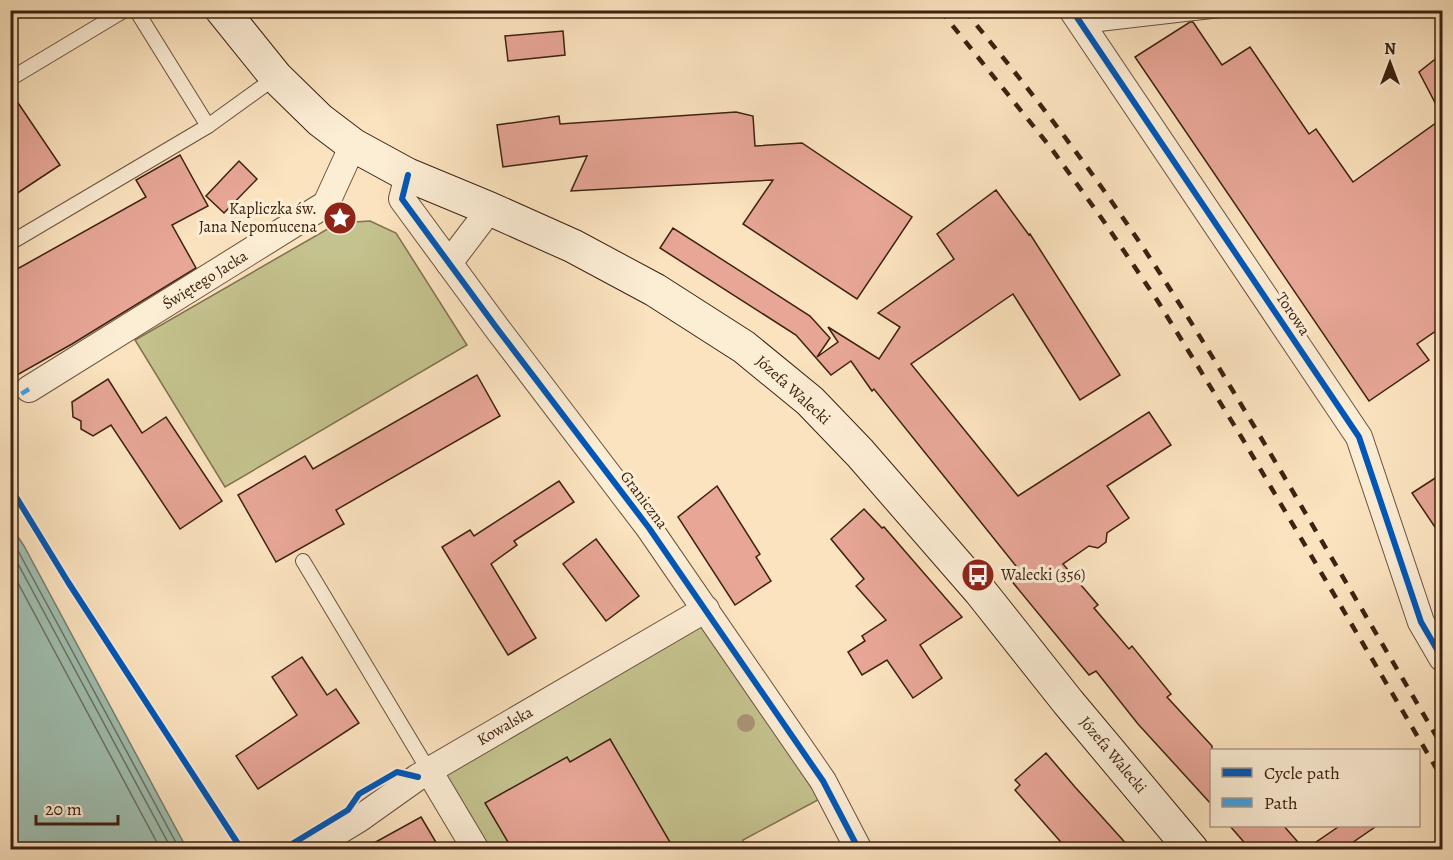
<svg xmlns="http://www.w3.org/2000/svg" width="1453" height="860" font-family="Alegreya,serif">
	<rect width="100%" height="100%" fill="#fbe3bf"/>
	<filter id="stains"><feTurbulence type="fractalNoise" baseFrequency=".00333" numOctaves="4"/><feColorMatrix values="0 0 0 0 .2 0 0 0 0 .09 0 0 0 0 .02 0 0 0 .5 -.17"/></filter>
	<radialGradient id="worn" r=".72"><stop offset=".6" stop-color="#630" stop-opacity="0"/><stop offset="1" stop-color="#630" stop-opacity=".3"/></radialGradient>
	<!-- green -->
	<g fill="#c4c28e" stroke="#81724f" stroke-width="1.5">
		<polygon points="370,221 396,233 467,345 225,487 135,340 338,223"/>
		<polygon points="706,609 829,794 743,840 744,849 476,849 429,771"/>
	</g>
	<!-- water -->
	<polygon fill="#9fbeb0" stroke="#787f70" stroke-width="1.5" points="10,525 24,546 187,849 11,849"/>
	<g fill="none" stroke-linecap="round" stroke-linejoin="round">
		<!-- shore -->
		<g stroke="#6e7060" stroke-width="1.5">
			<polyline points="10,536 180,850"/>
			<polyline points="10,549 172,850"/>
			<polyline points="10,568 161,850"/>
		</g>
	</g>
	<!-- building -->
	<g fill="#e7a696" stroke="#3e2110" stroke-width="1.5">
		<polygon points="1190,22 1193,22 1222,65 1250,47 1309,134 1316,129 1353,182 1443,118 1443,326 1417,344 1429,360 1369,401 1135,57"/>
		<polygon points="563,31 565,55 508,61 505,36"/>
		<polygon points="1443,53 1443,118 1419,72"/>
		<polygon points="10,91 60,165 10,198"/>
		<polygon points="736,112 753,116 755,146 802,143 912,217 857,299 743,224 773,180 571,191 587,156 503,167 497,125 559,116 560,124"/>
		<polygon points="180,155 208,206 172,225 196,268 72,344 10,379 10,273 146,197 136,180"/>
		<polygon points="239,161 257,179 224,213 206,196"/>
		<polygon points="996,190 1029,235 1030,234 1120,375 1080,400 1013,294 911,364 1018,496 1149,412 1171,445 1107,486 1129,518 1107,533 1106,542 1098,548 1089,546 1063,564 1098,605 1094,608 1129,649 1132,646 1171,694 1167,697 1212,746 1212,805 1138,724 1096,671 1089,675 1005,573 1016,566 874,389 872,391 851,361 831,375 796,335 660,248 673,228 810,316 830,338 817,357 838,342 828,327 879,359 900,327 878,313 954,259 937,234"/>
		<polygon points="477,375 500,416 336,510 344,524 276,562 238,495 305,456 313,469"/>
		<polygon points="108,379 142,433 166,417 222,501 180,529 111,425 93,436 81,429 81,421 73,417 72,402"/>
		<polygon points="1443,473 1443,539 1412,493"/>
		<polygon points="559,481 574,502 514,541 517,545 491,564 536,638 508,655 442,547 470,530 474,536"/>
		<polygon points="717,486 760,554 756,557 771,581 735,605 678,517"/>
		<polygon points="864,509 882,528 884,527 962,617 920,645 942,678 913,698 887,660 862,675 848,652 865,641 862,636 886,620 856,586 864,579 831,539"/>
		<polygon points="596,539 639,596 606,621 563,564"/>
		<polygon points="302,657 327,695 336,689 359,723 258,789 236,756 297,715 272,677"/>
		<polygon points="610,739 674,849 512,849 485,803 567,757 570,762"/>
		<polygon points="1046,753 1075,787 1131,849 1067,849 1015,790 1020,785 1015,780"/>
		<polygon points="421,817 440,849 363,849"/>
		<polygon points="1229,825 1283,825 1304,849 1250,849"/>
		<polygon points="1341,825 1378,825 1343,849 1306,849"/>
	</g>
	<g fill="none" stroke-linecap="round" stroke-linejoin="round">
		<!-- lane casing -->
		<g stroke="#6d523c" stroke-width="16">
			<g id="lane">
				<polyline points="136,10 208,126"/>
				<polyline points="1082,26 1220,10"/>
				<polyline points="10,79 125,10"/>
				<polyline points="10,243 208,126 276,77"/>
				<polyline points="303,561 429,771"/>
			</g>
		</g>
		<!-- street casing -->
		<g stroke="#6d523c" stroke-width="28">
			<g id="street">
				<polyline points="1072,10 1359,437 1421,622 1442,658"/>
				<polyline points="408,175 402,199 496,327 649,528 823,781 859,850"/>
				<polyline points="449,263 490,209"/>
				<polyline points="29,389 326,204 353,145"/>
				<polyline points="429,771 476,850"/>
				<polyline points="308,850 359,819 418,777 706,609"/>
			</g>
		</g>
		<!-- secondary casing -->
		<g stroke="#3e2110" stroke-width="35">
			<polyline id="secondary" points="222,10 276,77 320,120 353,145 408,175 490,209 573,246 655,290 744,347 810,401 860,453 980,591 1068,702 1192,850"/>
		</g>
		<!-- lane -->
		<use href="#lane" stroke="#fcedd5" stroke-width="14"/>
		<!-- street -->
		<use href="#street" stroke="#fcedd5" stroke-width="26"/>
		<!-- secondary -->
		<use href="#secondary" stroke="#fcedd5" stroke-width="33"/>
		<!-- rail -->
		<g stroke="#3e2110" stroke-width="4.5" stroke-dasharray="10 10" stroke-linecap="butt">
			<polyline points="940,10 1051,148 1105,223 1157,300 1242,438 1442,778"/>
			<path d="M964 10C1019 76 1072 144 1121 215 1179 299 1230 386 1282 473 1335 564 1389 655 1442 746"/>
		</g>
		<!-- quiet -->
		<polyline stroke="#3fa2ea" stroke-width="4.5" stroke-dasharray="9 4.5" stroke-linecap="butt" points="10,401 29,389"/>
		<!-- cycleway casing -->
		<g stroke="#fcedd5" stroke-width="10">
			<g id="cycleway">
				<polyline points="1072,10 1359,437 1421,622 1442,658"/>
				<polyline points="408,175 402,199 496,327 649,528 823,781 859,850"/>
				<polyline points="10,487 68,582 242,850"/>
				<polyline points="282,850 348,810 359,794 397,772 418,777"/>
			</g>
		</g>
		<!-- cycleway -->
		<use href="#cycleway" stroke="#0057b8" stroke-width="6"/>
	</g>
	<!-- trees -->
	<circle fill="#a99374" cx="746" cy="723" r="9"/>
	<!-- icons -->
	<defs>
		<g id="sight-disc" transform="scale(1.725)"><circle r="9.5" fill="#8f2418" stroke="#fcedd5"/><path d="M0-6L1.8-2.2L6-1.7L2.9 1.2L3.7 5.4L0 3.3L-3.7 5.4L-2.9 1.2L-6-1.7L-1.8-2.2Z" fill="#fff"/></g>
		<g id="bus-disc" transform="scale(1.725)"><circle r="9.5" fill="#8f2418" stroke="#fcedd5"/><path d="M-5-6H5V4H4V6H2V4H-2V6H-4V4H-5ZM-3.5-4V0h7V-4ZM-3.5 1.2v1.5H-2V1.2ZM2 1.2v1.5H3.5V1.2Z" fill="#fff"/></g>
	</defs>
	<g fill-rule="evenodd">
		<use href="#sight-disc" x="340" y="218"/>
		<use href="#bus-disc" x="978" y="575"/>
	</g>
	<g text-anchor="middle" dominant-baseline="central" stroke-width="6" stroke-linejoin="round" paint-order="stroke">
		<!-- poi labels -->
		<g font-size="16" fill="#3e2110" stroke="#fcedd5" text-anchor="end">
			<text x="317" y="209">Kapliczka św.<tspan x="317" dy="18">Jana Nepomucena</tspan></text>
			<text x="1001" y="575" text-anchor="start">Walecki (356)</text>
		</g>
		<!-- street labels -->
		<g font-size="16" fill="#3e2110" stroke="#fcedd5">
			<text transform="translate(205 280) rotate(-32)">Świętego Jacka</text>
			<text transform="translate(1293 314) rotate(56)">Torowa</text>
			<text transform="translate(793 390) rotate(42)">Józefa Walecki</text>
			<text transform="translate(644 500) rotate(53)">Graniczna</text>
			<text transform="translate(505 726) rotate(-30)">Kowalska</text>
			<text transform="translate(1113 755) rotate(50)">Józefa Walecki</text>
		</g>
	</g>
	<!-- margin -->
	<rect width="1453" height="860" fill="none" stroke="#fbe3bf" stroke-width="36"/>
	<rect x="12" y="12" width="1429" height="836" fill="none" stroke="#3e2110" stroke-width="3"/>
	<rect x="18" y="18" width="1417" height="824" fill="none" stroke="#3e2110" stroke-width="1.5"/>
	<!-- legend -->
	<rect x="1210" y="749" width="210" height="78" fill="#fcedd5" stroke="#b09b86" stroke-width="1.5"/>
	<rect x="1222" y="768" width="30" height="9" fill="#0057b8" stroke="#b09b86" stroke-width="1.5"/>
	<text x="1264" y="779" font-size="18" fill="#3e2110">Cycle path</text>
	<rect x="1222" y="798" width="30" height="9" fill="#3fa2ea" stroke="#b09b86" stroke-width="1.5"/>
	<text x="1264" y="809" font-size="18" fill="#3e2110">Path</text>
	<!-- north arrow -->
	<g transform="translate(1390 63)" stroke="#fcedd5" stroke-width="4.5" paint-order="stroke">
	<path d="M0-4.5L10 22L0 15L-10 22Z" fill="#3e2110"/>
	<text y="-9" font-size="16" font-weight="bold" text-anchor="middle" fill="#3e2110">N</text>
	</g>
	<!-- scale -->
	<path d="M36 815v9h82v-9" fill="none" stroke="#3e2110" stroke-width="3"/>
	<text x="45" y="815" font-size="18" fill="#3e2110" stroke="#fcedd5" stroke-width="4.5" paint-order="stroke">20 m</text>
	<rect width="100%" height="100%" filter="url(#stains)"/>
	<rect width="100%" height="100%" fill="url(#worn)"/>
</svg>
